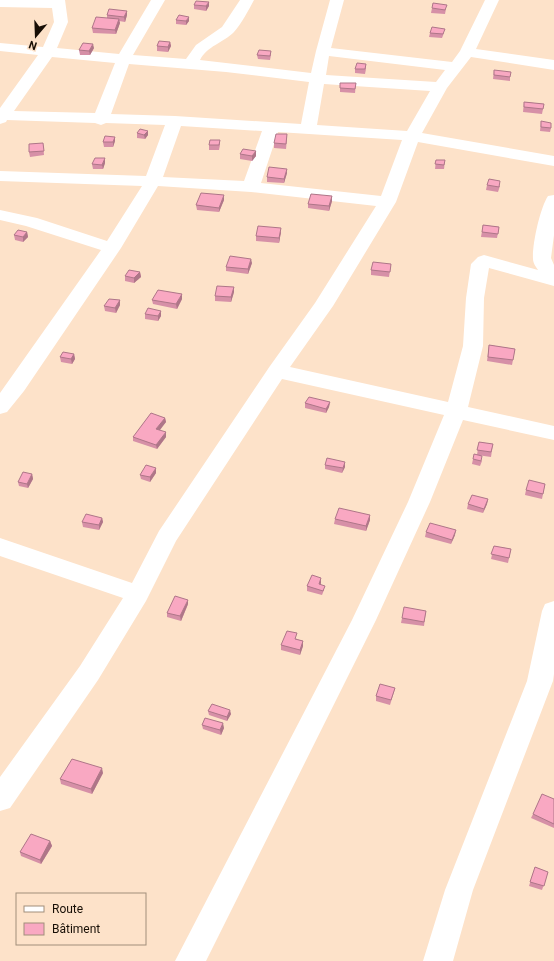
<svg xmlns="http://www.w3.org/2000/svg" width="554" height="961" font-family="Roboto,sans-serif">
	<rect width="100%" height="100%" fill="#fde2c9"/>
	<g fill="none" stroke-linecap="round" stroke-linejoin="round">
		<!-- minor -->
		<g fill="#fff" fill-rule="evenodd">
			<path d="M0 0H65L68 22 57 48 119 54 151 0H165L133 55 186 59 196 45 222 27 240 0H254C248 11 242 23 234 32 223 43 207 46 200 60L311 73 316 51 330 0H344L331 48 452 62 460 51 485 0H499L476 49 554 60V70L471 57 447 88 422 133 554 156V166L418 142 396 202 333 306 290 367 448 402 463 346 466 298 471 264 478 257 484 255 538 270C536 267 533 263 533 259 532 245 540 208 548 196L554 195V235L551 258 554 265V286L489 268 484 298 483 346 468 407 554 426V440L463 420 430 502 376 620 206 961H175L352 620 408 502 444 415 282 379 176 541 146 601 98 680 10 808 0 811V777L80 666 123 598 0 556V538L132 583 159 531 270 366 315 303 376 206 251 192 158 186 121 248 24 391 7 412 0 414V393L101 250 26 226 0 220V210L37 218 107 241 142 186 0 181V171L146 176 165 125 106 123 101 125 95 123 7 120 6 122 0 124V108L38 55 0 51V43L43 47 54 22 52 8 0 7ZM329 56 445 70 436 82 326 75ZM52 57 115 63 95 113 14 111ZM129 64 226 72 309 82 301 124 175 116 111 114ZM324 84 430 91 407 131 317 125ZM181 126 262 131 244 181 163 177ZM278 132 402 140 381 196 261 183Z"/>
			<polygon points="554,601 554,674 553,681 473,890 453,961 423,961 445,890 527,681 542,611 545,604"/>
		</g>
	</g>
	<!-- wall -->
	<g fill="#d690a7">
		<polygon points="194,5 209,6 206,11 194,9"/>
		<polygon points="432,8 446,9 445,14 431,13"/>
		<polygon points="127,11 127,15 125,22 119,21 120,23 116,34 93,33 92,28 107,18 107,15"/>
		<polygon points="176,20 189,21 186,25 176,24"/>
		<polygon points="430,33 444,33 442,38 429,37"/>
		<polygon points="170,42 171,46 168,52 157,51 157,46"/>
		<polygon points="94,48 90,55 80,55 79,50"/>
		<polygon points="271,51 271,55 270,60 258,59 257,55"/>
		<polygon points="366,64 366,69 365,74 355,73 355,69"/>
		<polygon points="494,70 510,77 510,81 493,79"/>
		<polygon points="356,83 355,93 340,92 340,88"/>
		<polygon points="524,102 544,104 542,114 523,112"/>
		<polygon points="541,121 551,128 550,132 540,131"/>
		<polygon points="137,133 148,135 145,139 137,138"/>
		<polygon points="287,134 287,139 286,149 274,148 274,143"/>
		<polygon points="115,137 115,141 113,147 104,147 103,142"/>
		<polygon points="220,140 220,145 219,150 209,150 209,145"/>
		<polygon points="43,143 44,155 30,157 29,152"/>
		<polygon points="256,151 256,156 252,161 240,159 240,154"/>
		<polygon points="436,160 445,160 444,169 435,169"/>
		<polygon points="105,163 103,169 93,169 92,164"/>
		<polygon points="287,173 284,183 267,182 267,177"/>
		<polygon points="487,185 500,186 498,192 486,190"/>
		<polygon points="332,196 332,201 329,211 308,208 308,204"/>
		<polygon points="224,200 219,212 197,210 196,205"/>
		<polygon points="483,225 499,227 497,238 481,237"/>
		<polygon points="27,232 28,237 23,242 15,240 14,235"/>
		<polygon points="281,232 279,243 256,241 256,236"/>
		<polygon points="252,263 248,274 226,271 226,267"/>
		<polygon points="391,264 389,277 371,275 371,270"/>
		<polygon points="140,272 141,277 134,283 125,281 125,276"/>
		<polygon points="234,287 234,292 231,302 215,301 215,296"/>
		<polygon points="182,299 177,309 153,304 152,300"/>
		<polygon points="120,300 120,305 116,313 105,311 104,306"/>
		<polygon points="145,314 161,316 158,321 145,319"/>
		<polygon points="489,345 515,349 512,365 487,361"/>
		<polygon points="74,354 75,359 72,364 61,362 60,357"/>
		<polygon points="330,402 329,407 326,413 305,408 305,403"/>
		<polygon points="165,418 166,422 159,430 166,437 157,449 133,441 133,437"/>
		<polygon points="479,442 493,444 491,457 477,455"/>
		<polygon points="473,459 482,461 480,466 472,464"/>
		<polygon points="325,465 345,467 342,473 325,469"/>
		<polygon points="156,473 150,482 141,479 140,475"/>
		<polygon points="32,474 33,479 28,488 19,486 18,482"/>
		<polygon points="545,484 542,499 525,495 526,490"/>
		<polygon points="488,499 487,504 483,513 467,509 468,504"/>
		<polygon points="370,515 370,520 366,531 334,524 335,519"/>
		<polygon points="102,518 103,522 99,530 83,527 82,522"/>
		<polygon points="426,532 455,535 451,544 425,537"/>
		<polygon points="494,546 511,549 508,563 491,559"/>
		<polygon points="321,578 321,583 320,585 324,590 322,595 307,591 307,586"/>
		<polygon points="188,604 181,621 167,617 167,613"/>
		<polygon points="426,611 424,626 401,623 402,618"/>
		<polygon points="297,638 296,639 303,641 303,646 300,655 281,650 281,645"/>
		<polygon points="395,688 394,692 390,705 376,701 376,696"/>
		<polygon points="208,711 231,714 227,721 209,715"/>
		<polygon points="202,725 224,728 221,735 203,729"/>
		<polygon points="103,773 92,794 61,784 60,779"/>
		<polygon points="554,799 554,828 531,818 533,814"/>
		<polygon points="50,841 52,846 41,864 21,856 20,852"/>
		<polygon points="535,867 548,872 542,890 529,886"/>
	</g>
	<!-- shaded-wall -->
	<g fill="#ae7688">
		<polygon points="209,2 209,6 206,11 206,6"/>
		<polygon points="127,11 127,15 125,22 124,17"/>
		<polygon points="189,17 189,21 186,25 186,21"/>
		<polygon points="119,19 120,23 116,34 115,30"/>
		<polygon points="170,42 171,46 168,52 168,47"/>
		<polygon points="93,44 94,48 90,55 89,51"/>
		<polygon points="148,131 148,135 145,139 144,135"/>
		<polygon points="115,137 115,141 113,147 113,142"/>
		<polygon points="256,151 256,156 252,161 252,156"/>
		<polygon points="105,158 105,163 103,169 102,165"/>
		<polygon points="287,169 287,173 284,183 284,179"/>
		<polygon points="224,195 224,200 219,212 219,208"/>
		<polygon points="332,196 332,201 329,211 329,206"/>
		<polygon points="281,228 281,232 279,243 279,238"/>
		<polygon points="27,232 28,237 23,242 23,237"/>
		<polygon points="251,259 252,263 248,274 248,269"/>
		<polygon points="140,272 141,277 134,283 134,278"/>
		<polygon points="234,287 234,292 231,302 231,297"/>
		<polygon points="182,294 182,299 177,309 176,304"/>
		<polygon points="120,300 120,305 116,313 115,308"/>
		<polygon points="161,311 161,316 158,321 158,316"/>
		<polygon points="74,354 75,359 72,364 71,359"/>
		<polygon points="330,402 329,407 326,413 326,409"/>
		<polygon points="165,418 166,422 157,434 156,429"/>
		<polygon points="166,432 166,437 157,449 156,445"/>
		<polygon points="345,462 345,467 342,473 343,468"/>
		<polygon points="156,468 156,473 150,482 150,477"/>
		<polygon points="32,474 33,479 28,488 27,484"/>
		<polygon points="488,499 487,504 483,513 484,509"/>
		<polygon points="370,515 370,520 366,531 366,526"/>
		<polygon points="102,518 103,522 99,530 99,525"/>
		<polygon points="456,530 455,535 451,544 452,540"/>
		<polygon points="321,578 321,583 319,589 319,584"/>
		<polygon points="188,600 188,604 181,621 180,616"/>
		<polygon points="303,641 303,646 300,655 300,650"/>
		<polygon points="230,710 231,714 227,721 227,717"/>
		<polygon points="223,723 224,728 221,735 220,730"/>
		<polygon points="102,768 103,773 92,794 91,789"/>
		<polygon points="50,841 52,846 41,864 40,860"/>
	</g>
	<!-- building -->
	<g fill="#f9a8c2" stroke="#ae7688">
		<polygon points="196,1 209,2 206,6 194,5"/>
		<polygon points="433,3 447,5 445,10 432,8"/>
		<polygon points="109,9 127,11 124,17 107,15"/>
		<polygon points="179,15 189,17 186,21 176,20"/>
		<polygon points="96,17 119,19 115,30 92,28"/>
		<polygon points="432,27 445,29 443,34 430,33"/>
		<polygon points="159,41 170,42 168,47 157,46"/>
		<polygon points="83,43 93,44 89,51 79,50"/>
		<polygon points="259,50 271,51 270,56 257,55"/>
		<polygon points="357,63 366,64 365,69 355,69"/>
		<polygon points="494,70 511,72 510,77 494,75"/>
		<polygon points="340,83 356,83 355,89 340,88"/>
		<polygon points="524,102 544,104 543,109 524,107"/>
		<polygon points="541,121 551,123 551,128 541,127"/>
		<polygon points="140,129 148,131 144,135 137,133"/>
		<polygon points="276,134 287,134 286,144 274,143"/>
		<polygon points="105,136 115,137 113,142 103,142"/>
		<polygon points="210,140 220,140 219,145 209,145"/>
		<polygon points="43,143 44,151 29,152 29,144"/>
		<polygon points="243,149 256,151 252,156 240,154"/>
		<polygon points="95,158 105,158 102,165 92,164"/>
		<polygon points="436,160 445,160 444,165 435,164"/>
		<polygon points="269,167 287,169 284,179 267,177"/>
		<polygon points="489,179 500,181 499,187 487,185"/>
		<polygon points="201,193 224,195 219,208 196,205"/>
		<polygon points="311,194 332,196 329,206 308,204"/>
		<polygon points="483,225 499,227 498,234 482,232"/>
		<polygon points="258,226 281,228 279,238 256,236"/>
		<polygon points="18,230 27,232 23,237 14,235"/>
		<polygon points="230,256 251,259 248,269 226,267"/>
		<polygon points="373,262 391,264 390,272 371,270"/>
		<polygon points="129,270 140,272 134,278 125,276"/>
		<polygon points="217,286 234,287 231,297 215,296"/>
		<polygon points="158,290 182,294 176,304 152,300"/>
		<polygon points="109,299 120,300 115,308 104,306"/>
		<polygon points="148,308 161,311 158,316 145,314"/>
		<polygon points="489,345 515,349 513,360 488,357"/>
		<polygon points="63,352 74,354 71,359 60,357"/>
		<polygon points="309,397 330,402 326,409 305,403"/>
		<polygon points="151,413 165,418 156,429 166,432 156,445 133,437"/>
		<polygon points="479,442 493,444 491,452 477,450"/>
		<polygon points="474,454 482,456 481,461 473,459"/>
		<polygon points="327,458 345,462 343,468 325,465"/>
		<polygon points="146,465 156,468 150,477 140,475"/>
		<polygon points="23,472 32,474 27,484 18,482"/>
		<polygon points="529,480 545,484 543,494 526,490"/>
		<polygon points="472,495 488,499 484,509 468,504"/>
		<polygon points="339,508 370,515 366,526 335,519"/>
		<polygon points="86,514 102,518 99,525 82,522"/>
		<polygon points="430,523 456,530 452,540 426,532"/>
		<polygon points="494,546 511,549 509,558 491,554"/>
		<polygon points="312,575 321,578 319,584 325,586 323,591 307,586"/>
		<polygon points="175,596 188,600 180,616 167,613"/>
		<polygon points="404,607 426,611 424,622 402,618"/>
		<polygon points="287,631 297,633 295,639 303,641 300,650 281,645"/>
		<polygon points="380,684 395,688 391,700 376,696"/>
		<polygon points="212,704 230,710 227,717 208,711"/>
		<polygon points="205,718 223,723 220,730 202,725"/>
		<polygon points="72,759 102,768 91,789 60,779"/>
		<polygon points="542,794 554,799 554,824 533,814"/>
		<polygon points="31,834 50,841 40,860 20,852"/>
		<polygon points="535,867 548,872 544,886 530,882"/>
	</g>
	<!-- legend -->
	<rect x="16" y="893" width="130" height="52" fill="#fde2c9" stroke="#a18e7b"/>
	<rect x="24" y="906" width="20" height="6" fill="#ffffff" stroke="#a18e7b"/>
	<text x="52" y="913" font-size="12" fill="#180f06">Route</text>
	<rect x="24" y="923" width="20" height="12" fill="#f9a8c2" stroke="#a18e7b"/>
	<text x="52" y="933" font-size="12" fill="#180f06">Bâtiment</text>
	<!-- north arrow -->
	<g transform="translate(36 36) rotate(199)" stroke="#fde2c9" stroke-width="3" paint-order="stroke">
	<path d="M0-3L7 15L0 10L-7 15Z" fill="#180f06"/>
	<text y="-6" font-size="11" font-weight="bold" text-anchor="middle" fill="#180f06">N</text>
	</g>
</svg>
